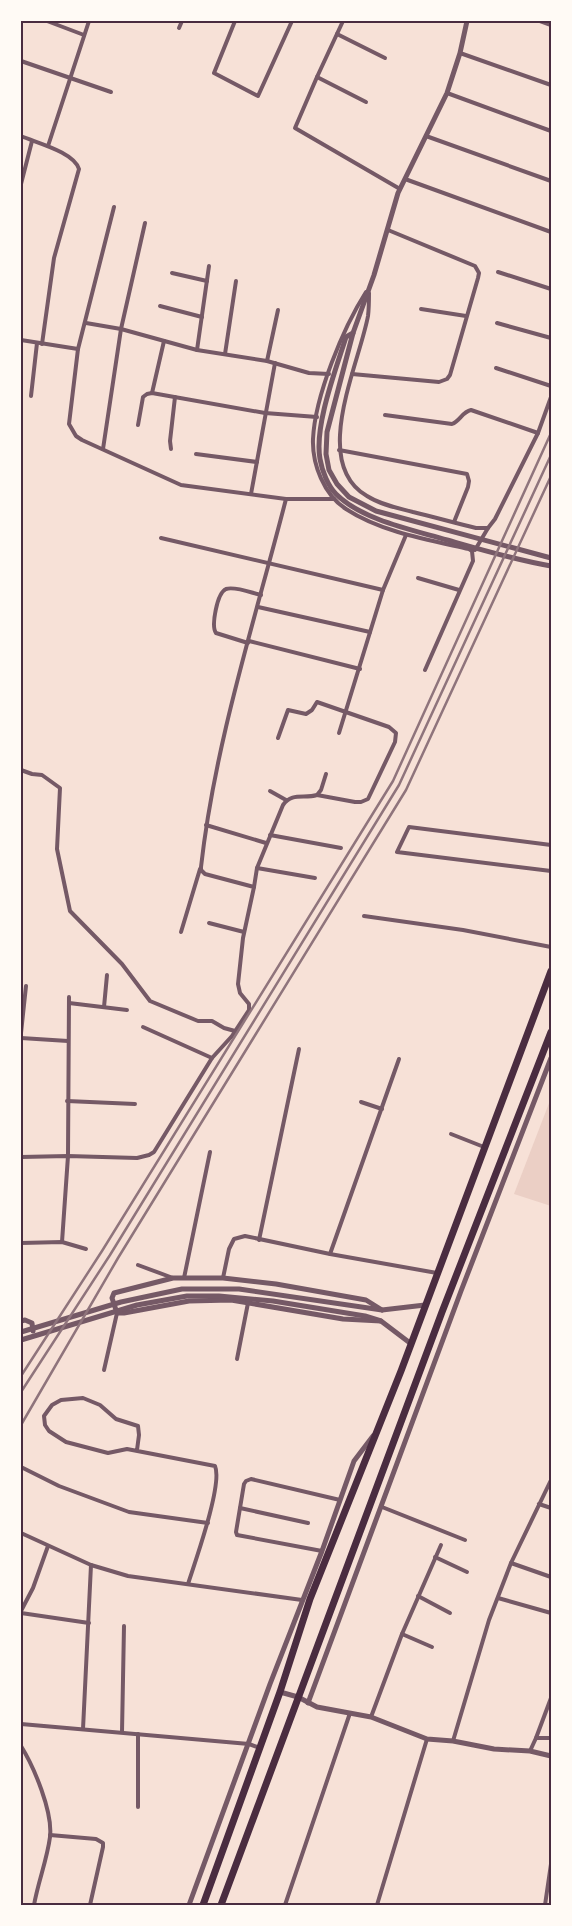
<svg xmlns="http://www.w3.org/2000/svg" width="572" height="1926" font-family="'Work Sans',sans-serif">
	<rect width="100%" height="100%" fill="#f7e1d7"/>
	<!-- green -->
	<polygon fill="#ebcfc5" points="551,1098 551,1206 514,1194"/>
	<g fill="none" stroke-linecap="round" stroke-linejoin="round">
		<!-- minor -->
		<g stroke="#755966" stroke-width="4">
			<polyline points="47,21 84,35"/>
			<polyline points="235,21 214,73 258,96 292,21"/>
			<polyline points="343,21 317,77 295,128 400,189"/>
			<polyline points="540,21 551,25"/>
			<polyline points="179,28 182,21"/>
			<polyline points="337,34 385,58"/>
			<polyline points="460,53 551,85"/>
			<polyline points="21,61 111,92"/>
			<polyline points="317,77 366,102"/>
			<polyline points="447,93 551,131"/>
			<path d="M21 136C37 143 74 152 79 169L54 258 42 344"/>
			<polyline points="426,136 551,181"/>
			<polyline points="48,146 89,21"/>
			<polyline points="405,179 551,232"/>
			<polyline points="21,184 32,141"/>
			<polyline points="498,272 551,289"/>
			<polyline points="172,273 207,281"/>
			<path d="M366 292C343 328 315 396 313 439 312 464 324 495 346 509 381 532 429 540 469 549L472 551 473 561 425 670"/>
			<path d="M369 293C369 301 369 308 368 316 359 365 310 463 367 496 381 505 398 508 413 512 434 517 455 523 476 528H488L495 519 538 433 551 397"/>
			<polyline points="160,306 202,317"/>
			<polyline points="421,309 466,316"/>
			<polyline points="86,323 121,329 197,350 267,361 309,373 329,374"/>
			<polyline points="497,323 551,338"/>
			<polyline points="21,340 78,349 69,424 76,436 82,440 181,485 286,499 334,499"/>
			<polyline points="78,349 114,207"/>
			<polyline points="197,350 209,266"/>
			<polyline points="225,354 236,281"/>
			<polyline points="267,361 278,310"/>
			<polyline points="496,368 551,386"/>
			<polyline points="352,374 439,382 447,379 450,375 478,278 479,273 475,266 388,230"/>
			<polyline points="152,393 164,341"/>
			<polyline points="31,396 37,343"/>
			<path d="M385 415 452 424C460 421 462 412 471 410L538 433"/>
			<polyline points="138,425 143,397 147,394 152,393 265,413 317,417"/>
			<polyline points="103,449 121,329 145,223"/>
			<polyline points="171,449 170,441 175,397"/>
			<polyline points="339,450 467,474 469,481 468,487 454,522"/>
			<polyline points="196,454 257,462"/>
			<polyline points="251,494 275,363"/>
			<polyline points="161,538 383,590"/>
			<polyline points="475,550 488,528"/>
			<polyline points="418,578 459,590"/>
			<polyline points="258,607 370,632"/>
			<polyline points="249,641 360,669"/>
			<path d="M248 643 216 633C211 626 217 593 226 589 235 586 252 593 261 595"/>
			<polyline points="339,733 383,590 406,535"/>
			<polyline points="278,738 288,710 306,714 312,710 317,702 389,727 396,733 395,742 368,799 361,802 355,802 317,795"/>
			<polyline points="21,770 32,774 42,775 60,788 57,849 70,911 122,964 150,1001 198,1021 212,1021 224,1028 235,1031"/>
			<polyline points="270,791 286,800"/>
			<polyline points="206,825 266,843"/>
			<polyline points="270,835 341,848"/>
			<polyline points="551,845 409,827 397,852 551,871"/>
			<polyline points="257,868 315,878"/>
			<path d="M254 887 257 868 283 805C292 792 304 799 317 795L321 790 326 774"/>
			<polyline points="364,916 463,930 551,947"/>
			<polyline points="209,923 244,932"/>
			<polyline points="181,932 200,869"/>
			<polyline points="69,1003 127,1010"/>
			<polyline points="104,1007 107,975"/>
			<polyline points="143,1027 212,1058"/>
			<polyline points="21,1033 26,986"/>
			<polyline points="21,1038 68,1041"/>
			<polyline points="67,1101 135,1104"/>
			<polyline points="361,1102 382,1109"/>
			<polyline points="451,1134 484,1147"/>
			<path d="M21 1157 68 1156 137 1158 149 1155 154 1152 212 1058 232 1036 249 1010V1004L240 993 238 984 243 938 254 887 205 874 201 870V867C215 742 255 620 286 499"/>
			<polyline points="259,1240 299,1049"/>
			<polyline points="62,1242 68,1156 69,997"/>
			<polyline points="21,1243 62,1242 86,1249"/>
			<polyline points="330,1254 399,1059"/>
			<polyline points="138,1265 173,1278"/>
			<polyline points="184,1278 210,1152"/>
			<polyline points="223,1278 229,1249 234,1239 245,1236 330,1254 437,1273"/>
			<polyline points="237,1359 248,1303"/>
			<polyline points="104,1370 117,1313"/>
			<path d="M137 1450 139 1435 138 1426 116 1419 100 1405 83 1398 61 1400 52 1405 44 1416 45 1425 49 1431 66 1442 108 1453 127 1449 215 1466C223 1484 195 1562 188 1584"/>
			<polyline points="21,1467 59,1486 129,1512 208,1523"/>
			<polyline points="539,1504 551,1508"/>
			<polyline points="382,1507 465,1540"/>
			<polyline points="240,1508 308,1523"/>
			<polyline points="21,1533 91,1565 128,1576 302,1600"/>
			<polyline points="322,1551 237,1535 236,1532 244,1484 246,1481 251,1479 340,1500"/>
			<polyline points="435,1557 467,1572"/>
			<polyline points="511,1563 551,1577"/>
			<polyline points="418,1596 450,1613"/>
			<polyline points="498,1598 551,1613"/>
			<polyline points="21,1611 33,1588 48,1546"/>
			<polyline points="21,1613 89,1623"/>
			<polyline points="402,1634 432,1647"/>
			<polyline points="371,1717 402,1634 441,1545"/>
			<polyline points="21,1724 249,1744 260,1748"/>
			<polyline points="83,1729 91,1565"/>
			<polyline points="122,1732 124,1626"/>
			<polyline points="138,1734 138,1807"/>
			<polyline points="536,1738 551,1698"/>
			<polyline points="453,1741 489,1620 511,1563 551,1480"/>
			<path d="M21 1746C34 1767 53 1812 50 1837 47 1860 38 1882 34 1905"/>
			<polyline points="530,1751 536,1738 551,1738"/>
			<polyline points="50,1835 96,1839 103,1843 103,1847 90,1905"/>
			<polyline points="285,1905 350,1713"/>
			<polyline points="377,1905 427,1739"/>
			<polyline points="545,1905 551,1864"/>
		</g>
		<!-- tertiary -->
		<g stroke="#755966" stroke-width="5">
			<polyline points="467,21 460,53 447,93 398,193 374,275 353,333 327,432 326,454 329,470 337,484 349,497 376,511 551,558"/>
			<path d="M353 333 346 337C336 369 314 426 320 459 322 471 328 486 336 494 362 520 413 530 447 540 482 550 515 560 551 566"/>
			<polyline points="21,1321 25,1320 32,1323 33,1331"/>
			<polyline points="381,1321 343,1319 231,1300 189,1301 124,1313 117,1313 112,1298 114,1293 173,1278 223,1278 276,1284 366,1300 382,1310"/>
			<polyline points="21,1332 121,1302 182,1289 239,1289 382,1310 425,1305"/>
			<polyline points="21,1340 137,1305 187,1296 219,1296 273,1301 365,1316 381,1321 410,1343"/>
			<polyline points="280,1692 298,1697 317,1707 371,1717 427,1739 453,1741 494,1749 530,1751 551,1756"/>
			<polyline points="308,1703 461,1291 551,1058"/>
			<polyline points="189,1905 270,1684 322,1551 354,1461 373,1436"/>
		</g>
		<!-- trunk -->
		<g stroke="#4a2c40" stroke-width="7">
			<polyline points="203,1905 280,1692 310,1599 401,1371 551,971"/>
			<polyline points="221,1905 442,1312 551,1032"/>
		</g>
		<!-- rail -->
		<g stroke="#8f747c" stroke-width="2.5">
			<polyline points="21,1376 102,1251 393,781 551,433"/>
			<polyline points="21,1392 110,1255 399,785 551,455"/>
			<polyline points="21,1425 118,1258 406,790 551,476"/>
		</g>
	</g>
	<!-- border -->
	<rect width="572" height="1926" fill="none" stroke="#fffaf5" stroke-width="45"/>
	<rect x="22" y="22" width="528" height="1882" fill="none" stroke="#4a2c40" stroke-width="2"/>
</svg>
